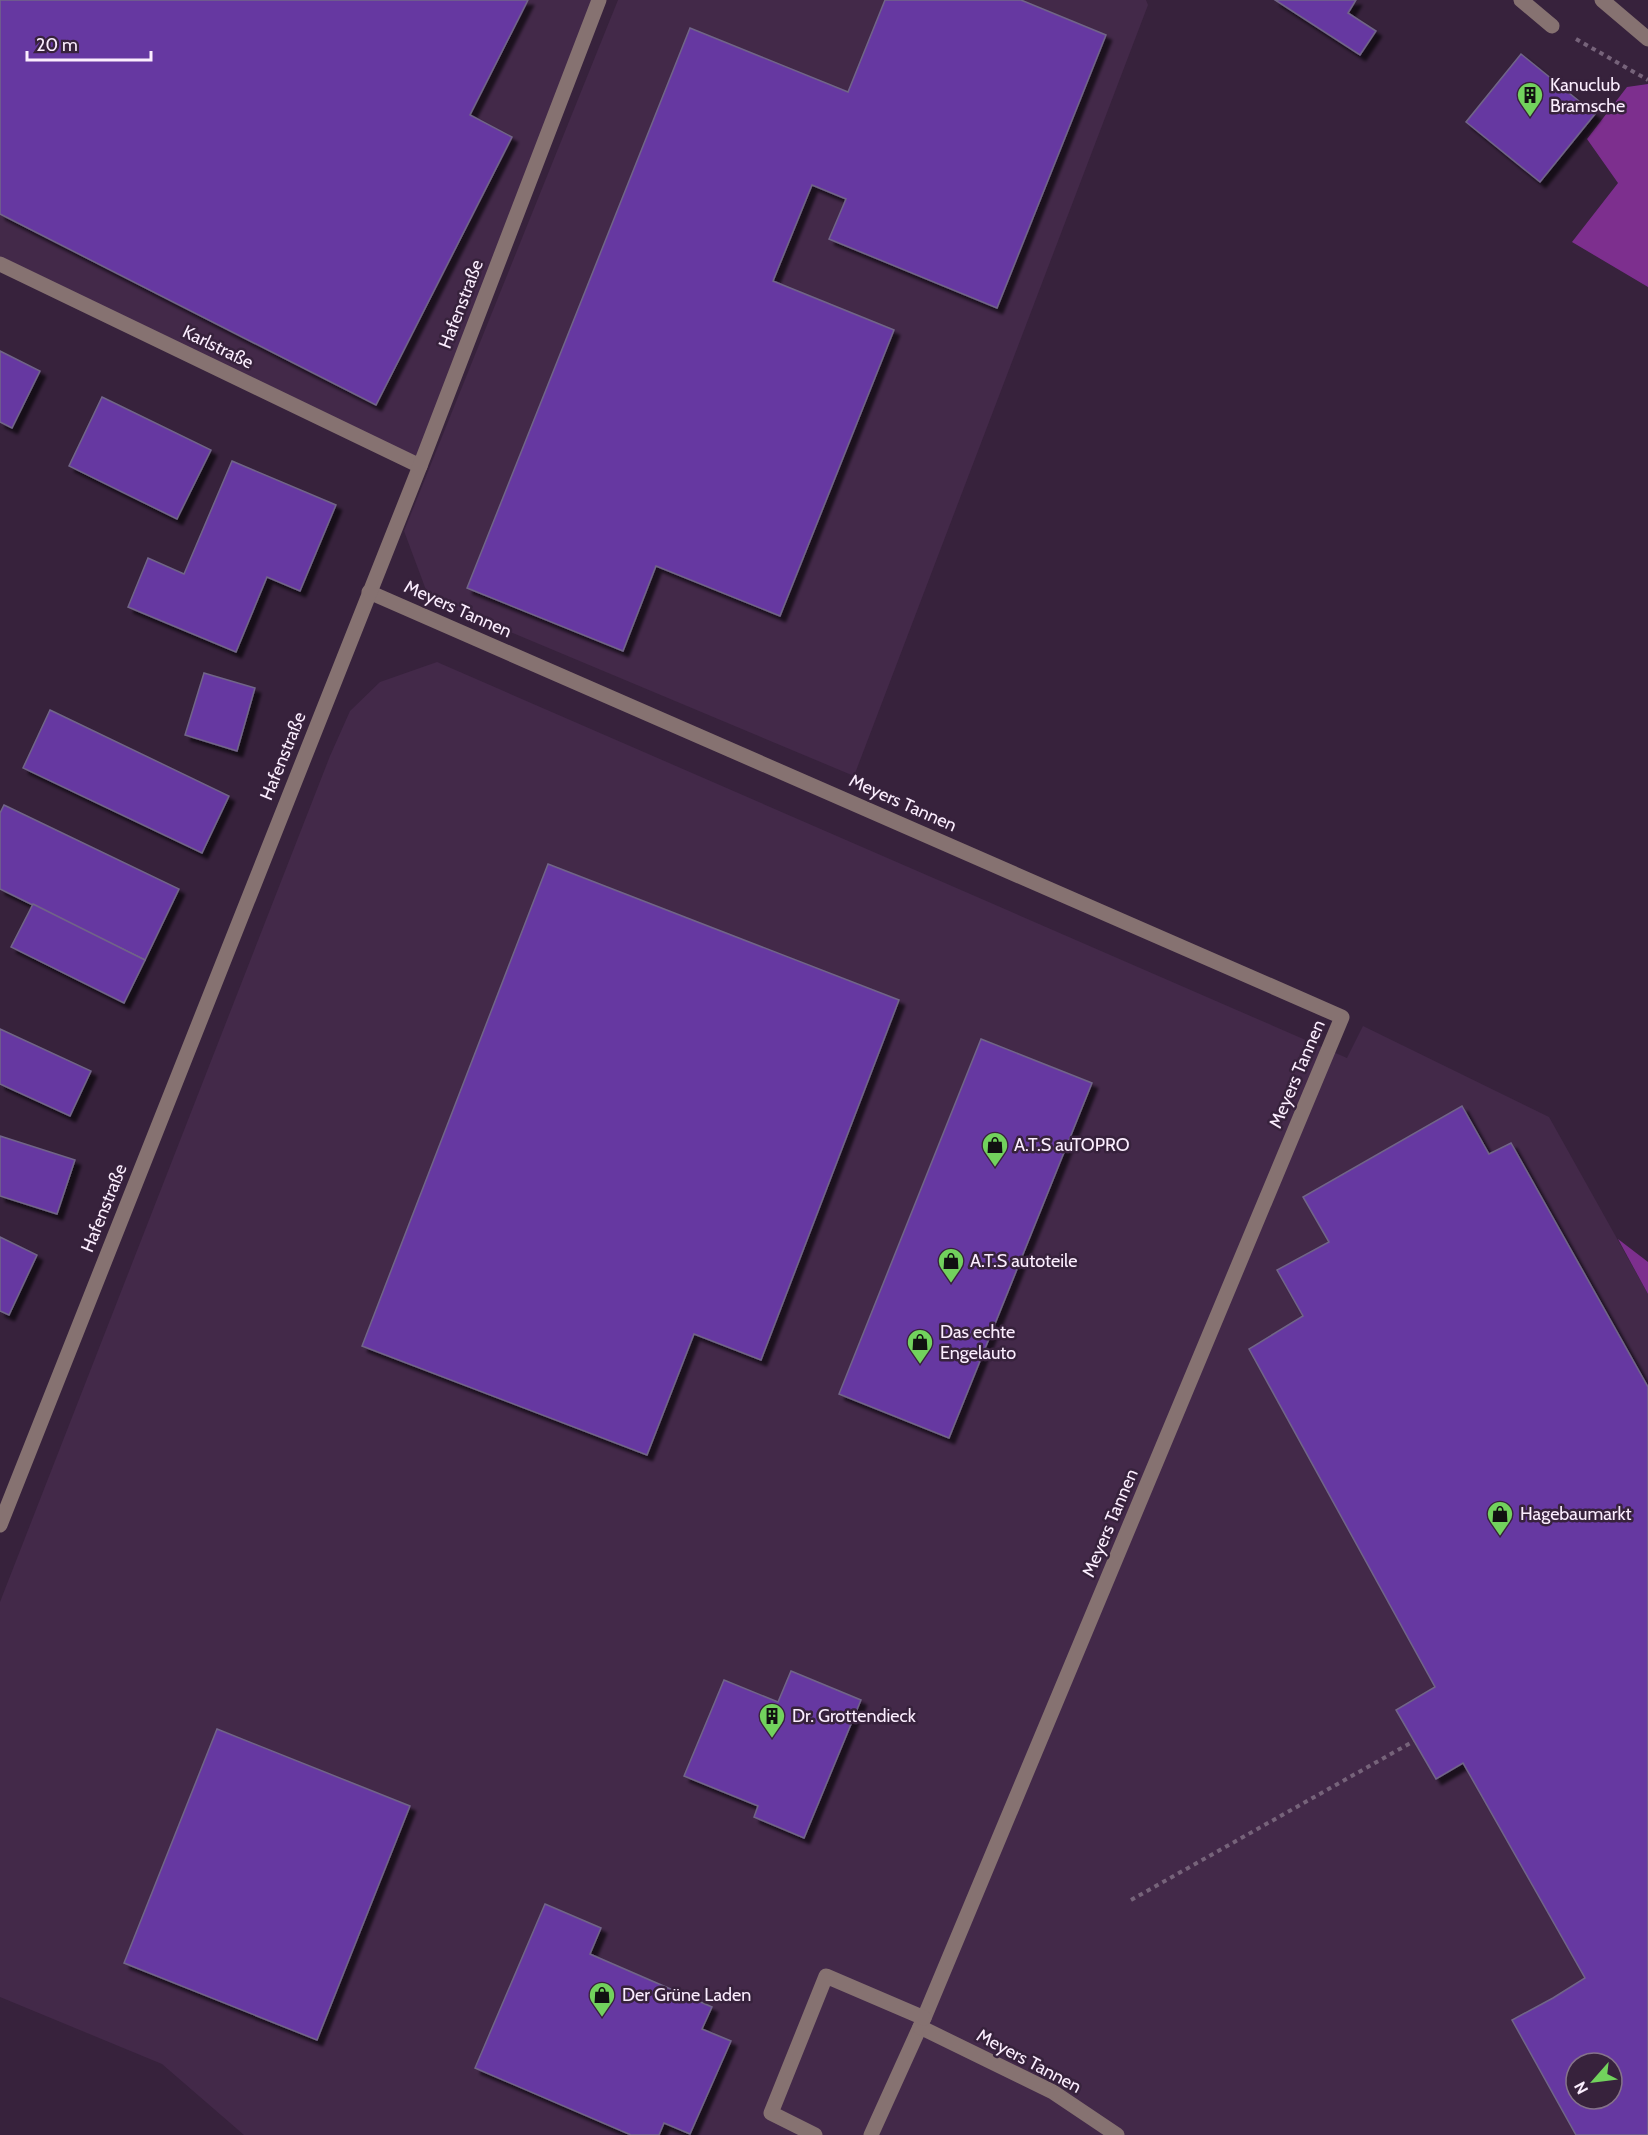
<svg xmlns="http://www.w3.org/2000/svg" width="1648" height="2135" font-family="Cabin,sans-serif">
	<defs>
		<filter id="shadow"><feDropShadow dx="5.5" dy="5.5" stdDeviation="1.5" flood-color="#0009"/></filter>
	</defs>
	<rect width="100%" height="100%" fill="#37223c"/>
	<!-- built -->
	<g fill="#432949" fill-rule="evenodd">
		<polygon points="0,0 599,0 420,466 0,257"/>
		<polygon points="618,0 1146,0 1148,5 854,776 429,598 404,531"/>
		<path d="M437 662 1347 1058 1363 1026 1549 1117 1648 1294V2135H244L162 2064 0 1997V1602L330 756 350 711 380 682ZM1576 2063H1612V2099H1576Z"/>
	</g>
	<!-- forest -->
	<g fill="#7d2f8e">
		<polygon points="1648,84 1648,287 1572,242 1618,183 1587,139 1627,87"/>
		<polygon points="1618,1239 1648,1262 1648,1294"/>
	</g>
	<!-- building -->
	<g fill="#6639a1" stroke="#716588" stroke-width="1.5" fill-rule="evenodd" filter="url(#shadow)">
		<polygon points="0,0 528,0 470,115 512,137 376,405 0,214"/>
		<polygon points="885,0 1021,0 1106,35 997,308 829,239 846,199 812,185 773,281 894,330 780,616 656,566 623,651 467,588 690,28 848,92"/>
		<polygon points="1275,0 1356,0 1348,13 1376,31 1360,55"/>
		<polygon points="1521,54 1595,114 1540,182 1466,122"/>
		<polygon points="0,351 40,371 12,428 0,422"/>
		<polygon points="102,397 211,450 177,519 69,466"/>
		<polygon points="232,461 336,505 300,591 267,577 236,652 128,607 148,558 184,574"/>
		<polygon points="204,673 255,688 237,751 185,735"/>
		<polygon points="50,710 229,796 202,853 23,768"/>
		<polygon points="4,805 179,889 145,960 0,889 0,813"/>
		<polygon points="548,864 899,1000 761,1360 694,1334 647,1455 362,1346"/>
		<polygon points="33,904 145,960 124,1003 11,947"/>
		<polygon points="0,1029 91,1071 70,1116 0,1084"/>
		<polygon points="981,1039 1092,1083 949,1438 839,1394"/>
		<path d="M1462 1106 1489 1154 1511 1143 1648 1387V2135H1576L1512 2020 1553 1998 1585 1978 1463 1763 1436 1779 1396 1710 1435 1687 1249 1349 1303 1316 1277 1270 1329 1242 1303 1197ZM1576 2063H1612V2099H1576Z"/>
		<polygon points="0,1136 75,1160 57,1214 0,1196"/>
		<polygon points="0,1237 37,1255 9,1315 0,1311"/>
		<polygon points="791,1671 861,1700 804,1838 754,1817 758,1806 684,1776 724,1680 778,1702"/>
		<polygon points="217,1729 410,1806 317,2040 124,1963"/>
		<polygon points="545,1904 601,1928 590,1954 712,2007 702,2029 731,2041 690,2134 664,2123 659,2135 631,2135 475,2068"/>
	</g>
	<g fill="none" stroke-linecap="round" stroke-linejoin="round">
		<!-- path -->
		<g stroke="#76637a" stroke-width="4" stroke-dasharray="4.5 4.5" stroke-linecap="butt">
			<polyline points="1576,39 1648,80"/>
			<polyline points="1131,1900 1414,1741"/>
		</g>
		<!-- minor -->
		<g stroke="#867271" stroke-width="15">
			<polyline points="1521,0 1552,26"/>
			<polyline points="1602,0 1648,39"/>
			<polyline points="0,264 420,466"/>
			<polyline points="369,592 1342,1017 924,2018 871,2135"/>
			<polyline points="0,1525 420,466 599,0"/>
			<polyline points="920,2027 1053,2092 1117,2135"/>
			<polyline points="815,2135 771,2113 826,1976 924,2018"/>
		</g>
	</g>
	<!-- icons -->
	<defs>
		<g id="building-pin" transform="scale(1.35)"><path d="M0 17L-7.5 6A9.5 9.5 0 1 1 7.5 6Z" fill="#72d25d" stroke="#37223c"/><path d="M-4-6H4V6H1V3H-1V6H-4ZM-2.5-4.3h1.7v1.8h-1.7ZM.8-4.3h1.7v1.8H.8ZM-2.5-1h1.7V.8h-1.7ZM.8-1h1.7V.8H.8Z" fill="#111"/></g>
		<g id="shop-pin" transform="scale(1.35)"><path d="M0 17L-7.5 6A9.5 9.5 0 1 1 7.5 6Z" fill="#72d25d" stroke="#37223c"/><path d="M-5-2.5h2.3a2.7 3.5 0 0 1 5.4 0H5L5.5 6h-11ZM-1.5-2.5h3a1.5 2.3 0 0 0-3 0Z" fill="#111"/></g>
	</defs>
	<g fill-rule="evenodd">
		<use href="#building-pin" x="1530" y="95"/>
		<use href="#shop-pin" x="995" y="1145"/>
		<use href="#shop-pin" x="951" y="1261"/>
		<use href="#shop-pin" x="920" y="1342"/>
		<use href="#shop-pin" x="1500" y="1514"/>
		<use href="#building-pin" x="772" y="1716"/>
		<use href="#shop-pin" x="602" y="1995"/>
	</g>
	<g text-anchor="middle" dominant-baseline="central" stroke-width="5" stroke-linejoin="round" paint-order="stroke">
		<!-- poi labels -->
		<g font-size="18" fill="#fbedfe" stroke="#37223c" text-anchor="start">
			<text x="1550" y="85">Kanuclub<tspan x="1550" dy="21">Bramsche</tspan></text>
			<text x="1014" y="1145">A.T.S auTOPRO</text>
			<text x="970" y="1261">A.T.S autoteile</text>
			<text x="940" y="1332">Das echte<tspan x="940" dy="21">Engelauto</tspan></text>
			<text x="1520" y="1514">Hagebaumarkt</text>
			<text x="792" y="1716">Dr. Grottendieck</text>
			<text x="622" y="1995">Der Grüne Laden</text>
		</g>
		<!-- street labels -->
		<g font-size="18" fill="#fbedfe" stroke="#37223c">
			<text transform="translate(461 304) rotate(-69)">Hafenstraße</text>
			<text transform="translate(218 347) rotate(26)">Karlstraße</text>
			<text transform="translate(458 609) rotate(24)">Meyers Tannen</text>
			<text transform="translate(283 756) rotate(-68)">Hafenstraße</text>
			<text transform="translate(903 803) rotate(24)">Meyers Tannen</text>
			<text transform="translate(1297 1074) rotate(-67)">Meyers Tannen</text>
			<text transform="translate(104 1208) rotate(-68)">Hafenstraße</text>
			<text transform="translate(1110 1523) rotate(-67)">Meyers Tannen</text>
			<text transform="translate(1029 2061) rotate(28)">Meyers Tannen</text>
		</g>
	</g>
	<!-- north arrow -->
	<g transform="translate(1594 2081) rotate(242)"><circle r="28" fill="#37223c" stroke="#85738a" stroke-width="1.5"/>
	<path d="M0-4.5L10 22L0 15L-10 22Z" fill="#72d25d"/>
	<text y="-9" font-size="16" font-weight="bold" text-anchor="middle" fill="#fbedfe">N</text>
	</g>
	<!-- scale -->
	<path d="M27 51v9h124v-9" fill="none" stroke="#fbedfe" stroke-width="3"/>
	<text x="36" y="51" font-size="18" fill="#fbedfe" stroke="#37223c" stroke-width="4.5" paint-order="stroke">20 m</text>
</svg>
